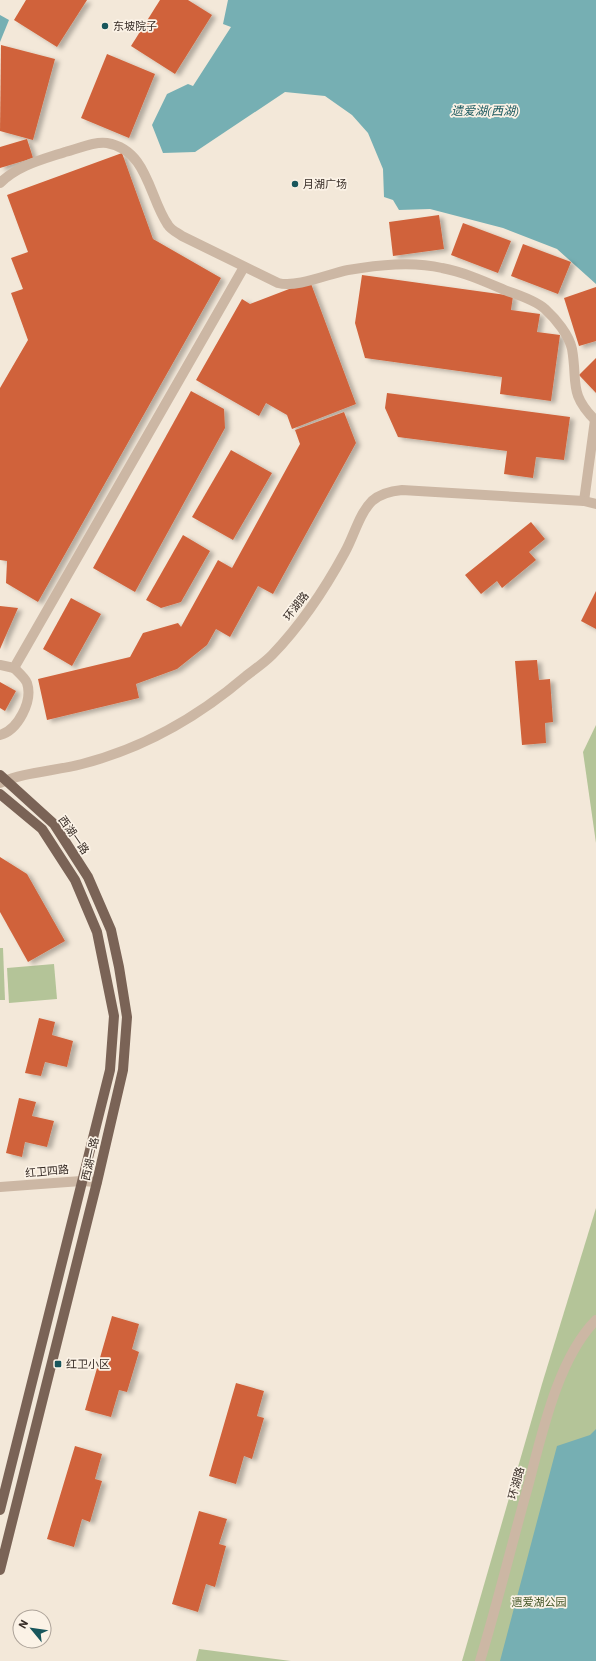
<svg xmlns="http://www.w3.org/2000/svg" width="596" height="1661" font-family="'IBM Plex Sans','Noto Sans SC',sans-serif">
	<defs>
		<filter id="shadow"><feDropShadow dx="4.5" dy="2.5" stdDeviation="2" flood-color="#0004"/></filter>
	</defs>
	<rect width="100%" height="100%" fill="#f3e8d9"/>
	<!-- green -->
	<g fill="#b4c498">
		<polygon points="596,725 596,843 583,752"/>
		<polygon points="0,948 3,948 5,1000 0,1000"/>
		<polygon points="54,964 57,999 9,1003 7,968"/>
		<polygon points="596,1208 596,1661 462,1661 542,1384"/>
		<polygon points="199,1649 291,1661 196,1661"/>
	</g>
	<!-- water -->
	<g fill="#76afb3">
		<polygon points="228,0 596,0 596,284 557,249 503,228 430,209 399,210 393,200 384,197 383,169 368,133 352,115 325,96 285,92 195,152 163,153 152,125 167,94 188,84 193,86 231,27 223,24"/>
		<polygon points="0,15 9,20 0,42"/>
		<polygon points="596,1429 596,1661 500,1661 557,1446 590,1435"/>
	</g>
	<!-- building -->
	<g fill="#d0623a" filter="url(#shadow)">
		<polygon points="26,0 87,0 57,47 14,20"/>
		<polygon points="160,0 188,0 212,15 175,74 131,46"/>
		<polygon points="1,45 55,59 33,140 0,131"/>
		<polygon points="107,54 155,74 129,138 81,118"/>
		<polygon points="27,139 33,158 0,168 0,147"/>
		<polygon points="122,153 153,239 221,278 38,602 6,583 7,561 0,560 0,388 28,340 11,293 23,289 11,258 28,252 7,195"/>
		<polygon points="439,215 444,249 393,256 389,222"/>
		<polygon points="463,223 511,241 498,273 451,255"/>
		<polygon points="523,244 571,262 558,294 511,276"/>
		<polygon points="362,275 513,296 511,310 540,314 537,332 560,335 551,401 500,394 502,377 365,358 355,323"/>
		<polygon points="310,281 356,404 292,429 287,415 266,403 259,416 196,380 242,299 250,304"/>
		<polygon points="596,287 596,341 579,346 564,298"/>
		<polygon points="596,358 596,393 579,375"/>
		<polygon points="191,391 224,409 225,428 135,592 93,568"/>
		<polygon points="387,393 570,417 564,460 536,457 533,478 504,474 507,451 398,437 385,408"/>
		<polygon points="344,412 356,443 273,594 258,586 230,637 216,629 207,645 177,669 136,684 139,698 47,720 38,679 130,657 143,633 178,623 181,627 218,560 232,568 300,444 295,430"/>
		<polygon points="231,450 272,473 233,540 192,517"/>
		<polygon points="531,522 545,539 529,552 536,560 502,588 497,581 481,594 465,575"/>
		<polygon points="183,535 210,551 181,602 161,608 146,600"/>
		<polygon points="596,591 596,629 581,621"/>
		<polygon points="71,598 101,614 72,666 43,649"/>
		<polygon points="0,606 18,608 0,649"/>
		<polygon points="537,660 539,680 550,679 553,722 545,723 546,743 522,745 515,661"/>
		<polygon points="0,682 16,691 5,711 0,708"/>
		<polygon points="0,857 27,874 65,941 28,962 0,912"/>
		<polygon points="39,1018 55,1022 52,1035 73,1041 67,1067 45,1062 41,1076 25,1073"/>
		<polygon points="19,1098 36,1102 32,1116 54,1121 47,1147 25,1142 22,1157 6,1153"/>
		<polygon points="112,1316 139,1324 132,1349 139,1352 127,1392 119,1390 111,1417 85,1410"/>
		<polygon points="236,1383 264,1391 257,1416 264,1418 252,1459 244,1456 236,1484 209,1476"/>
		<polygon points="75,1446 102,1454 95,1479 102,1481 90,1522 82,1519 74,1547 47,1539"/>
		<polygon points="199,1511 227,1519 219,1544 226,1546 215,1587 206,1584 198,1612 172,1604"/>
	</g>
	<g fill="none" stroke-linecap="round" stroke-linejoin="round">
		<!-- minor -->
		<g stroke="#ccb7a4" stroke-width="10">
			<path d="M0 183C19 165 41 160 65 152 78 149 94 141 107 143 148 150 149 198 168 225 171 230 178 233 182 236L278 283C297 288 328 274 348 270 378 265 412 261 442 268 464 272 486 282 507 291 519 295 536 301 545 309 556 319 569 335 572 349 578 383 568 393 596 421"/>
			<polyline points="584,501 595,420"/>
			<polyline points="0,665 14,668 244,267"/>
			<path d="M0 735C18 730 33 701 27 683 25 678 18 672 14 668"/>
			<path d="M0 783C24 772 56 771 82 764 144 748 198 717 246 676 255 669 264 663 272 655 301 625 325 589 345 552 354 536 359 514 372 501 381 493 391 491 402 490L584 501 596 504"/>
			<polyline points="0,1187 81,1181 97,1182"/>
			<path d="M480 1661C497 1605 511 1547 527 1490 541 1438 557 1359 596 1320"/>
		</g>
		<!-- major -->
		<g stroke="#7a6356" stroke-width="10">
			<polyline points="0,775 54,824 88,877 111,930 119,967 127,1017 123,1070 97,1182 0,1570"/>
			<polyline points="0,794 42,829 75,880 97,932 114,1016 110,1070 0,1510"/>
		</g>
	</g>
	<!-- markers -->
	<g fill="#18565c" stroke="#fbf2e6" stroke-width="1.5">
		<circle cx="105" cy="26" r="4"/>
		<circle cx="295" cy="184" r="4"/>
		<rect x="54" y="1360" width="8" height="8" rx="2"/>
	</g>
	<g text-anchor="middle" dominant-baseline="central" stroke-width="3.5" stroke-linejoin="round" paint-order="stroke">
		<!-- poi labels -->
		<g font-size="11" fill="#372c26" stroke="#fbf2e6" text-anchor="start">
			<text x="113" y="26">东坡院子</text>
			<text x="303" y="184">月湖广场</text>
			<text x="66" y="1364">红卫小区</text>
		</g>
		<!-- street labels -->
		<g font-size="11" fill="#372c26" stroke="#fbf2e6">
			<text transform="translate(296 606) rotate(-52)">环湖路</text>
			<text transform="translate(74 835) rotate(55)">西湖一路</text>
			<text transform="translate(90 1159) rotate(-77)">西湖一路</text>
			<text transform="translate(47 1171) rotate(-5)">红卫四路</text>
			<text transform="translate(516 1483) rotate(-75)">环湖路</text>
		</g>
		<!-- park labels -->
		<g font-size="11" fill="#455728" stroke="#fbf2e6">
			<text x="539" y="1602">遗爱湖公园</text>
		</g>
		<!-- water labels -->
		<g font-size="12" font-style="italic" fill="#18565c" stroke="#fbf2e6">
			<text x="485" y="110">遗爱湖(西湖)</text>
		</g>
	</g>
	<!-- north arrow -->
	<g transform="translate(32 1629) rotate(299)"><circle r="19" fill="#fbf2e6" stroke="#ada399"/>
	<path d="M0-3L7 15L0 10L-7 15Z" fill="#18565c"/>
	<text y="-6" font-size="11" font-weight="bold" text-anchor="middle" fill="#372c26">N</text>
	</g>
</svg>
